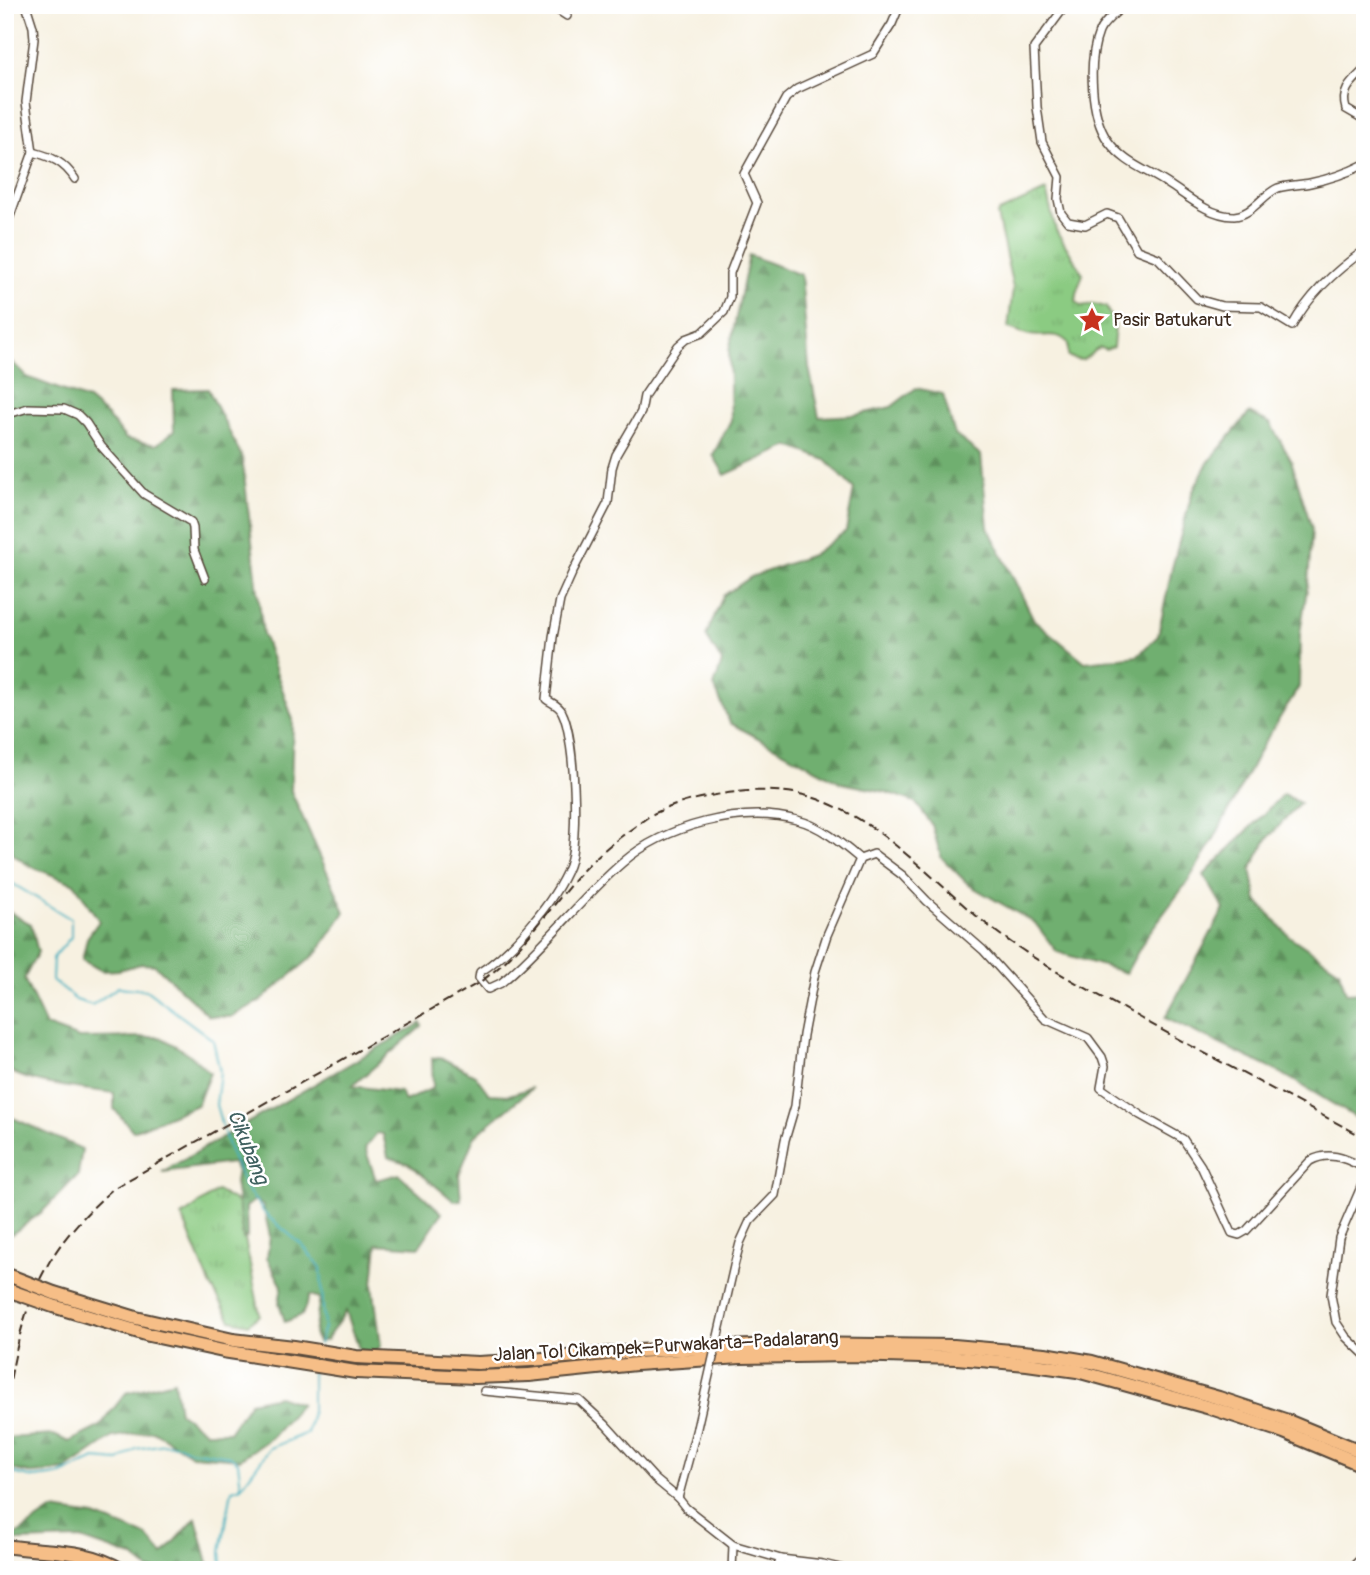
<svg xmlns="http://www.w3.org/2000/svg" width="1370" height="1575" font-family="Pangolin,sans-serif">
	<defs>
		<pattern id="grass-tufts" width="24" height="20" patternUnits="userSpaceOnUse" patternTransform="scale(1.75)"><rect width="24" height="20" fill="#8bcb82"/><path d="M3 7l-1-3M5 7V3M7 7l1-3M15 17l-1-3M17 17v-4M19 17l1-3" fill="none" stroke="#79ae70"/></pattern>
		<pattern id="forest-firs" width="22" height="20" patternUnits="userSpaceOnUse" patternTransform="scale(1.75)"><rect width="22" height="20" fill="#70af70"/><path d="M5 1l3.5 6h-7zM16 11l3.5 6h-7z" fill="#5d8f5b"/></pattern>
	</defs>
	<rect width="100%" height="100%" fill="#fff"/>
	<filter id="ink" filterUnits="userSpaceOnUse"><feTurbulence type="fractalNoise" baseFrequency=".0143" numOctaves="2"/><feDisplacementMap in="SourceGraphic" scale="14" xChannelSelector="R" yChannelSelector="G"/><feConvolveMatrix kernelMatrix="1 2 1 2 8 2 1 2 1" color-interpolation-filters="sRGB"/></filter>
	<filter id="wash" filterUnits="userSpaceOnUse"><feTurbulence type="fractalNoise" baseFrequency=".00686" numOctaves="4" result="noise"/><feDisplacementMap in="SourceGraphic" scale="28" xChannelSelector="R" yChannelSelector="G"/><feGaussianBlur stdDeviation="1.57" result="paint"/><feColorMatrix in="noise" values="0 0 0 0 0 0 0 0 0 0 0 0 0 0 0 0 0 1.4 0 .05"/><feComposite in="paint" operator="in"/></filter>
	<g filter="url(#wash)">
		<rect width="100%" height="100%" fill="#f7f1e1"/>
		<!-- grass -->
		<g fill="url(#grass-tufts)" stroke="#637a50" stroke-width="2">
			<path d="M1046 191 1056 230 1083 274 1078 288 1076 301 1081 306 1094 304 1106 307 1115 326 1113 347 1106 350 1100 348C1086 354 1087 366 1068 356V343C1057 330 1044 338 1030 335 1023 333 1015 330 1008 328L1013 288 997 215 999 212Z"/>
			<polygon points="217,1191 238,1203 260,1315 248,1324 231,1320 210,1284 182,1216"/>
		</g>
		<!-- forest -->
		<g fill="url(#forest-firs)" stroke="#566c47" stroke-width="2">
			<polygon points="749,255 801,275 809,367 819,417 856,415 891,407 916,388 943,394 955,435 981,455 988,527 1034,620 1085,662 1137,656 1158,636 1172,568 1192,493 1207,464 1249,413 1270,423 1291,460 1312,529 1308,583 1300,633 1299,687 1261,748 1215,837 1188,881 1146,937 1126,973 1057,952 1035,923 969,885 941,857 932,825 915,802 886,792 842,783 730,723 714,686 722,662 706,636 723,596 751,577 812,555 846,531 854,489 826,460 789,446 725,475 713,455 731,420 729,351"/>
			<polygon points="5,359 12,362 27,377 88,400 106,415 126,439 156,445 174,431 173,390 208,389 242,457 263,634 293,720 291,791 345,912 317,953 260,1001 231,1017 209,1016 155,965 141,964 119,970 102,971 82,960 87,938 99,921 75,884 30,866 5,849"/>
			<polygon points="1283,794 1300,803 1267,839 1251,869 1257,901 1289,936 1339,970 1346,993 1365,992 1365,1123 1281,1073 1165,1018 1224,909 1204,875"/>
			<path d="M5 910 31 924 38 952 24 979 46 1026 79 1038 160 1037 188 1053 210 1073 197 1105 133 1131 114 1109V1093C87 1089 24 1085 5 1067Z"/>
			<polygon points="421,1023 422,1026 352,1086 400,1092 405,1101 433,1088 432,1058 440,1057 475,1075 489,1094 509,1095 532,1088 474,1137 459,1175 461,1200 454,1201 409,1164 388,1157 383,1134 377,1133 365,1148 376,1180 399,1174 442,1213 419,1247 377,1244 373,1284 381,1346 372,1355 359,1349 346,1311 326,1340 318,1342 314,1334 320,1298 310,1295 302,1315 285,1322 279,1303 282,1286 267,1258 270,1236 263,1206 255,1200 246,1207 247,1237 243,1239 235,1182 237,1171 232,1163 162,1172"/>
			<polygon points="5,1117 13,1118 82,1149 78,1175 42,1212 5,1239"/>
			<polygon points="174,1381 179,1412 206,1432 229,1432 250,1402 278,1396 301,1404 272,1437 240,1459 192,1455 153,1431 113,1437 65,1470 34,1474 6,1468 7,1438 54,1435 69,1442 99,1427 126,1393"/>
			<polygon points="53,1510 95,1516 147,1536 163,1555 196,1518 210,1570 149,1570 133,1557 81,1539 18,1541 13,1537"/>
		</g>
		<g fill="none" stroke-linecap="round" stroke-linejoin="round">
			<!-- stream -->
			<g stroke="#43b1c0" stroke-width="2">
				<polyline points="5,879 71,919 71,937 53,958 52,980 76,1000 92,1005 118,987 146,990 213,1040 220,1072 216,1105 228,1146 244,1185 265,1214 302,1245 321,1268 324,1327 319,1344"/>
				<polyline points="5,1471 34,1478 59,1475 95,1459 119,1461 136,1449 164,1444 178,1445 189,1450 230,1456 238,1462 241,1487"/>
				<polyline points="222,1570 221,1551 232,1490 241,1487 270,1448 307,1433 312,1412 312,1370"/>
			</g>
		</g>
	</g>
	<g filter="url(#ink)">
		<g fill="none" stroke-linecap="round" stroke-linejoin="round">
			<!-- street casing -->
			<g stroke="#57483b" stroke-width="10">
				<g id="street">
					<polyline points="550,5 567,16"/>
					<path d="M1066 5 1034 48 1037 107 1042 142 1060 177 1058 199 1061 213 1068 222 1085 225 1107 214 1118 218 1137 250 1158 258 1197 299 1222 306 1261 307 1292 326C1309 295 1336 270 1365 250"/>
					<path d="M1124 5C1116 13 1103 22 1099 32 1088 60 1090 116 1108 141 1126 165 1144 168 1168 184 1187 196 1209 216 1234 216 1252 215 1262 195 1278 188 1288 185 1300 185 1310 183 1330 179 1347 173 1365 164"/>
					<path d="M1365 69C1353 81 1340 90 1346 109L1365 120"/>
					<path d="M33 152C52 157 64 162 75 179"/>
					<polyline points="5,230 33,152 26,102 34,39 33,27 26,5"/>
					<polyline points="5,415 28,408 64,409 78,415 86,423 101,446 144,494 191,522 193,528 194,550 205,579"/>
					<path d="M860 859C841 843 821 826 797 820 742 805 664 826 622 863 579 900 545 947 501 983L488 989 479 978 480 972C512 952 555 901 569 866 579 840 575 737 562 712 559 705 551 703 546 699L553 637 560 600 573 571 608 503 612 468 616 455 641 412 644 396 678 346 686 339 702 333 724 312 730 297V273L757 203 744 174 786 98 797 89 873 54 892 24 900 5"/>
					<polyline points="1365,1178 1339,1238 1331,1295 1336,1322 1346,1337 1365,1355"/>
					<path d="M734 1266 740 1243 750 1221 775 1195 785 1140 795 1106 803 1035 815 972 827 935 860 859 874 854 902 875 927 901 983 950 1045 1019 1088 1038 1102 1057 1105 1066 1101 1088 1140 1115 1183 1139 1201 1166 1232 1233 1239 1235 1246 1231 1310 1161C1330 1150 1346 1159 1365 1168"/>
					<polyline points="484,1391 579,1400 606,1425 655,1479 678,1498 686,1508 733,1545 781,1559 823,1564 848,1570"/>
					<polyline points="678,1498 697,1428"/>
					<polyline points="732,1570 733,1545"/>
					<polyline points="776,1570 781,1559"/>
					<polyline points="1349,1570 1365,1555"/>
				</g>
			</g>
			<!-- highway casing -->
			<g stroke="#57483b" stroke-width="16">
				<g id="highway">
					<polyline points="531,1360 637,1351 796,1344 954,1346 1045,1354 1092,1362 1219,1398 1285,1420 1365,1453"/>
					<polyline points="529,1375 636,1364 741,1357 848,1355 957,1358 1027,1364 1077,1371 1214,1409 1284,1432 1365,1466"/>
					<path d="M5 1546C47 1553 84 1547 122 1570"/>
				</g>
			</g>
			<!-- street -->
			<use href="#street" stroke="#fff" stroke-width="7"/>
			<!-- highway -->
			<use href="#highway" stroke="#f6be87" stroke-width="12"/>
			<!-- rail -->
			<path stroke="#3b2a1e" stroke-width="2" stroke-dasharray="10 5" stroke-linecap="butt" d="M5 1409C22 1310 35 1257 114 1188L480 982C520 954 546 913 577 877 593 858 613 842 633 828 640 823 647 817 655 813 696 794 767 783 811 797 889 821 945 898 1012 943 1052 971 1097 994 1140 1018 1214 1059 1290 1098 1365 1138"/>
			<!-- street-bridge casing -->
			<g stroke="#57483b" stroke-width="10" stroke-linecap="butt">
				<polyline id="street-bridge" points="697,1428 734,1266"/>
			</g>
			<!-- highway-bridge casing -->
			<g stroke="#57483b" stroke-width="16" stroke-linecap="butt">
				<g id="highway-bridge">
					<polyline points="5,1274 54,1293 136,1318 233,1340 294,1347 356,1357 478,1363 531,1360"/>
					<polyline points="5,1289 53,1306 149,1335 223,1351 356,1372 475,1377 529,1375"/>
				</g>
			</g>
			<!-- street-bridge -->
			<use href="#street-bridge" stroke="#fff" stroke-width="7"/>
			<!-- highway-bridge -->
			<use href="#highway-bridge" stroke="#f6be87" stroke-width="12"/>
		</g>
	</g>
	<!-- icons -->
	<defs>
		<g id="sight-bare" transform="scale(2.1)"><path d="M0-6L1.8-2.2L6-1.7L2.9 1.2L3.7 5.4L0 3.3L-3.7 5.4L-2.9 1.2L-6-1.7L-1.8-2.2Z" fill="#c8321e" stroke="#fff" stroke-width="2.5" paint-order="stroke"/></g>
	</defs>
	<g fill-rule="evenodd">
		<use href="#sight-bare" x="1092" y="320"/>
	</g>
	<g text-anchor="middle" dominant-baseline="central" stroke-width="5" stroke-linejoin="round" paint-order="stroke">
		<!-- poi labels -->
		<g font-size="19" fill="#3b2a1e" stroke="#fff" text-anchor="start">
			<text x="1113" y="320">Pasir Batukarut</text>
		</g>
		<!-- street labels -->
		<g font-size="19" fill="#3b2a1e" stroke="#fff">
			<text transform="translate(666 1346) rotate(-3)">Jalan Tol Cikampek–Purwakarta–Padalarang</text>
		</g>
		<!-- water labels -->
		<g font-size="21" font-style="italic" fill="#3e605f" stroke="#fff">
			<text transform="translate(248 1147) rotate(68)">Cikubang</text>
		</g>
	</g>
	<!-- margin -->
	<rect width="1370" height="1575" fill="none" stroke="#fff" stroke-width="28"/>
</svg>
